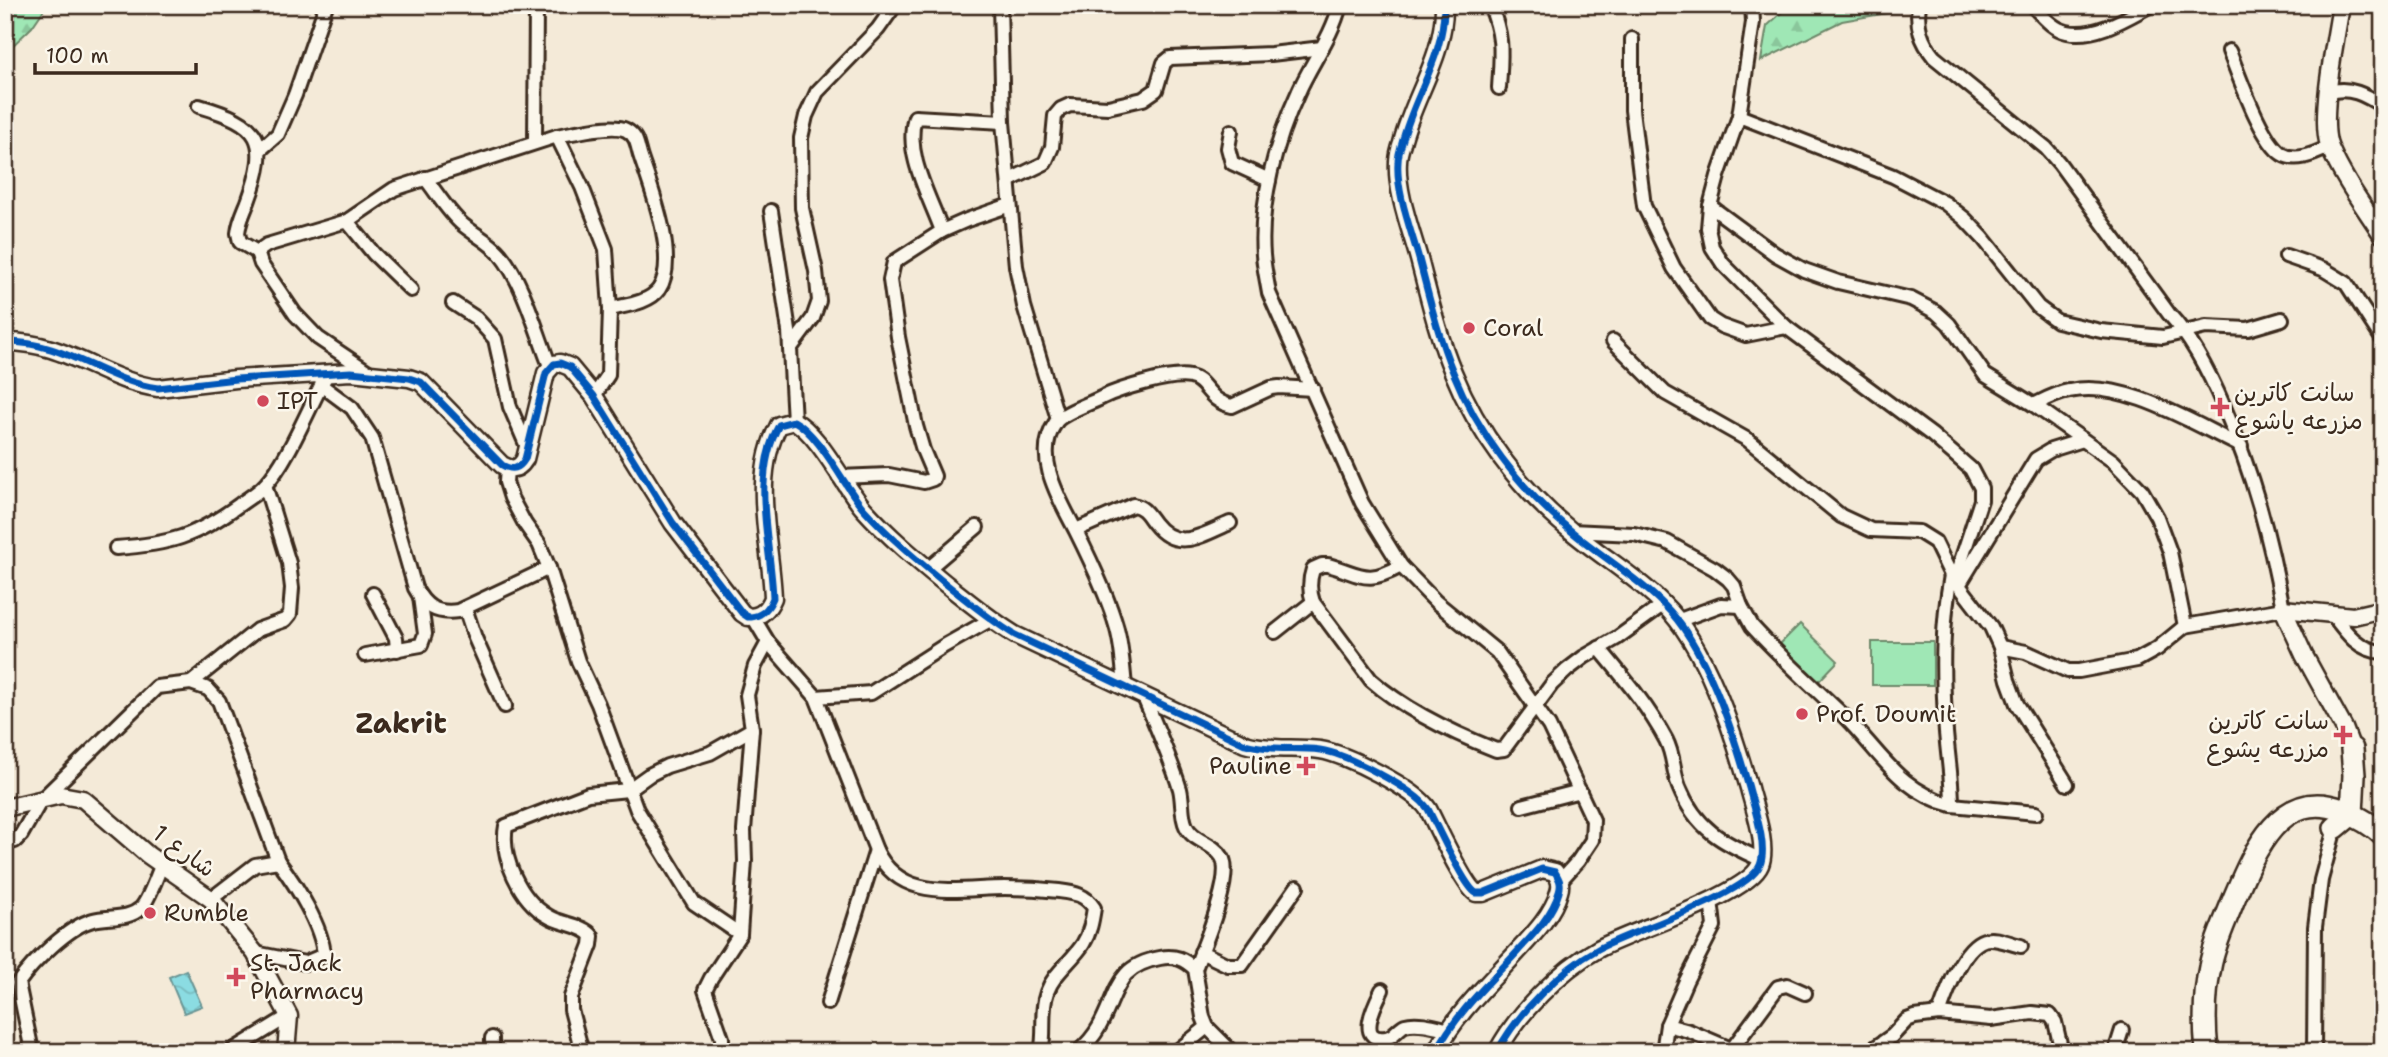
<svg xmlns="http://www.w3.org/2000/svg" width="2388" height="1057" font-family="'Shantell Sans','Playpen Sans Arabic',sans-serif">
	<defs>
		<pattern id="forest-firs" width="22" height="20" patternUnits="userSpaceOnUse" patternTransform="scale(1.75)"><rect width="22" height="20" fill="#9fe7b5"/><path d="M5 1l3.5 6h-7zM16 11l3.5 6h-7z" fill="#8ac69b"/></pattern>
		<pattern id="water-waves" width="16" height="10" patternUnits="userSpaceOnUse" patternTransform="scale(1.75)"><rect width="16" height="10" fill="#8bdce2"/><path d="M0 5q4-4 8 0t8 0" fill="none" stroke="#79bdc1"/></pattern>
	</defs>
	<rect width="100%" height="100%" fill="#f4ead8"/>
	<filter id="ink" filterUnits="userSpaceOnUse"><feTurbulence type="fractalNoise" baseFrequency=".0143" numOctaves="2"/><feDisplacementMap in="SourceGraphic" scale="14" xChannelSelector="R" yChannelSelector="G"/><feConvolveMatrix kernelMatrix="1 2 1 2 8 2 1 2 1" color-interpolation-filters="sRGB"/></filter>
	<g filter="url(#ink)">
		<!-- grass -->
		<g fill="#9fe7b5" stroke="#6d886a" stroke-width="2">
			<polygon points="1800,624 1838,661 1818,682 1779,645"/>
			<rect x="1872" y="642" width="61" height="43"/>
		</g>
		<!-- forest -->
		<g fill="url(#forest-firs)" stroke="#6d886a" stroke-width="2">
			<polygon points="5,5 47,5 32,27 5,53"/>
			<polygon points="1790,5 1900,5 1898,11 1842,21 1761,61 1767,26"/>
		</g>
		<!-- water -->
		<polygon fill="url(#water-waves)" stroke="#6b9594" stroke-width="2" points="186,970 202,1006 184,1013 169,977"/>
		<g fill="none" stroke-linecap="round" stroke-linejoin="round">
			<!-- minor casing -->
			<g stroke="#3b2a1e" stroke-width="18">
				<g id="minor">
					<polyline points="1000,5 1003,122 1016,266 1024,306 1058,419"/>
					<path d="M1340 5C1332 37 1311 63 1298 93 1276 140 1259 204 1263 255 1264 268 1267 281 1269 293L1362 503 1401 566 1436 602 1497 652 1549 726 1593 820 1592 840 1578 861 1560 881"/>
					<path d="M1490 5C1504 38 1501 54 1499 88"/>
					<path d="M1919 5C1916 26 1921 41 1934 57L2046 148 2059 163 2169 314C2193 340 2210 374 2224 407 2253 474 2270 537 2283 609L2185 626 2157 649 2137 660 2079 671H2068L2026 652 2000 647"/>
					<path d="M2032 5C2042 15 2052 29 2067 32 2095 38 2127 18 2151 5"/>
					<polyline points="1632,39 1632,110 1644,206 1674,268 1710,319 1721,326 1746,335 1786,327"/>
					<path d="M2229 51C2239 75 2261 141 2282 154 2296 163 2316 153 2329 147"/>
					<path d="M2329 92C2350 86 2365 95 2383 106"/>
					<path d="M199 106C261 124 271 139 248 202 244 212 239 222 238 233L240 242 257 252"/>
					<polyline points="1739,116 1753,22 1752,5"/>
					<path d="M1003 122 915 117C904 154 930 197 942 231L967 220 1010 205"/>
					<polyline points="1231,131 1228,148 1232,163 1269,180"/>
					<path d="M557 136C573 133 613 123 626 130 638 136 637 147 641 158 651 188 679 259 659 289 649 303 626 305 610 309"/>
					<polyline points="535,141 536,5"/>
					<polyline points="260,150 278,134 295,95 326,5"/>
					<path d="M425 178C437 193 448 212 462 224 475 235 489 241 500 254 524 283 536 331 550 366"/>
					<polyline points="1010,180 1045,163 1052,147 1055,116 1061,109 1070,105 1108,107 1143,99 1156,90 1164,63 1170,58 1271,54 1322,48"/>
					<polyline points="1710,206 1775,254 1804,270 1838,282 1911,299 1936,312 1949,324 1985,375 2034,405 2113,461 2142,491 2157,517 2170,552 2185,626"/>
					<polyline points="771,211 789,331 790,349"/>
					<polyline points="347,221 374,254 411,290"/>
					<polyline points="2286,256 2323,269 2346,283 2383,340"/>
					<polyline points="453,303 476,318 495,339 510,407 528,449"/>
					<polyline points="1613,341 1665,393 1748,440 1841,516 1871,530 1919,532 1935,542 1951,575 1991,627 2000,647 2008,680 2017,704 2067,784"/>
					<polyline points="370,373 318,338 295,314 261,264 257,252 267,245 347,221 394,189 557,136 582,187 606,249 610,309 608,375 594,396"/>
					<path d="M321 385 352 408 372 438 415 588C425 607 436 614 458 611L549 568"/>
					<path d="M2034 405C2046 399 2057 393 2069 391 2124 379 2192 423 2241 446"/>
					<polyline points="794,421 790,349 813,318 819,301 816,271 802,208 801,138 806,116 817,92 878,29 895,5"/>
					<polyline points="507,468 506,482 511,498 525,524 539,544 549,568 578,661 598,704 637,810 694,903 740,934"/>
					<polyline points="839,477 889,475 924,482 933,479 934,476 923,450 916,426 898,337 890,280 894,262 942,231"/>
					<path d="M1076 530 1133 505C1144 507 1147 514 1154 523 1177 553 1202 535 1230 523"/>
					<path d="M1571 531 1634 534 1667 542 1681 550 1715 569 1728 579 1734 586 1741 606 1752 626C1781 658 1814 687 1845 717 1881 753 1899 791 1952 805 1952 775 1946 746 1945 717 1942 668 1942 624 1951 575"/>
					<path d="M116 548C170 544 195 537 239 505 248 498 258 493 265 485 287 463 309 407 325 378"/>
					<path d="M1401 566C1366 585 1363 575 1328 565H1322L1313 569C1309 581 1309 591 1313 602L1371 680C1406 711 1453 733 1496 750L1504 749 1552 684 1567 670 1584 657 1617 638 1664 604"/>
					<polyline points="928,569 977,527"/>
					<polyline points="1955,579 1981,500 1981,488 1971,469 1932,435 1786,327 1723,264 1712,247 1708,228 1710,206 1718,176 1739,116 1893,176 1945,203 1965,219 1983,238 2038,307 2057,321 2101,331 2163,337 2206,327 2248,329 2282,319"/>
					<polyline points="1959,585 2036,459 2051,450 2083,440"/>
					<polyline points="373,594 396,638 397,650"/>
					<polyline points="465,608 475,638 505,706"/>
					<path d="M2333 615C2346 633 2359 651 2383 652"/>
					<path d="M753 617 768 642 816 697 876 850C901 903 958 888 1005 888 1023 888 1041 889 1059 891 1074 893 1085 894 1094 908 1092 921 1090 933 1083 944 1072 961 1054 973 1047 992 1040 1011 1046 1032 1041 1052"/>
					<polyline points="1677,621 1721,605 1741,606"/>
					<polyline points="1275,632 1313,602"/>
					<path d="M1599 648C1624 678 1648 706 1666 740 1674 755 1673 772 1679 787 1696 829 1723 843 1762 860"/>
					<polyline points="365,655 421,645 425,634 420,597"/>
					<polyline points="191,683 257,630 285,620 290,614 292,588 289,563 265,485"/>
					<path d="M1125 686C1123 668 1122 647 1117 629 1108 596 1091 561 1076 531 1060 500 1032 456 1056 422 1062 413 1092 403 1103 397 1120 389 1171 373 1190 377 1207 380 1207 401 1232 406L1271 388 1279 387 1313 389"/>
					<path d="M1143 695C1156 726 1170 757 1180 789 1183 801 1181 816 1186 826 1192 841 1214 843 1222 857 1234 877 1203 947 1195 969"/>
					<polyline points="816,697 871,693 944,646 990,620"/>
					<polyline points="1952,805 2036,813"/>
					<polyline points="1522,806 1580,791"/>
					<polyline points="5,844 15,841 21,835 41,800 157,687 191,683 208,689 219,701 278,861"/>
					<path d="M211 899 255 865 278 861C296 885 322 926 324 955L305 963 255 953"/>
					<polyline points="1201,952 1228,965 1242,965 1297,887"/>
					<path d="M1382 990C1376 1002 1355 1042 1386 1038 1394 1037 1398 1028 1405 1025 1418 1021 1437 1027 1450 1030"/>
					<polyline points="828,1003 876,850"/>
					<path d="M1939 1014C1946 994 1962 947 1984 940 1994 936 2011 944 2021 946"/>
					<polyline points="1667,1025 1689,1031 1738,1052"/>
					<polyline points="492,1038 492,1052"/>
					<polyline points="1732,1049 1778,987 1787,985 1805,993"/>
					<path d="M32 1051 18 983C32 963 69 926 93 920 109 916 128 920 141 908 149 900 157 875 162 864"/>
					<polyline points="230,1052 289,1016"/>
					<path d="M582 1052 571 1010V997L591 945 592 936C584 925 560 924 548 916 520 900 500 857 506 826L588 794 628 790 649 775 667 766 710 753 752 729 747 695 755 666 768 642"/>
					<polyline points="722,1052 722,1038 705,990 711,978 740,934 745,861 744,831 752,729"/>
					<path d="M1078 1052C1086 1045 1094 1036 1099 1027 1118 993 1115 966 1160 958 1175 955 1184 959 1195 969L1203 1017 1207 1027 1232 1052"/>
					<polyline points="1176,1052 1207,1027"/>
					<polyline points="1663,1052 1667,1025 1686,981 1714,926 1711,900"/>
					<polyline points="1869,1052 1892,1036 1907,1020 1915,1017 1939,1014 1991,1019 2032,1013 2050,1015 2055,1022 2062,1052"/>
					<polyline points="2115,1052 2122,1030"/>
					<polyline points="2314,1052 2315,927 2321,880 2335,828"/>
				</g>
			</g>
			<!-- tertiary casing -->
			<g stroke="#3b2a1e" stroke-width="21">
				<g id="tertiary">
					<path d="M1444 5C1445 56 1414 95 1402 143 1400 149 1398 156 1398 162 1396 192 1411 230 1419 259 1429 297 1438 336 1453 372 1477 432 1520 489 1570 530 1599 555 1637 577 1663 604 1706 645 1733 732 1749 788 1754 808 1768 846 1760 865 1748 895 1631 931 1598 949 1560 970 1517 1014 1497 1052"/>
					<path d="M2341 5C2336 39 2318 120 2330 148 2343 179 2365 208 2383 236"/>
					<path d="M5 342C66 341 103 381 158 388L236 379 351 372 409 378 421 382 502 465C513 471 519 469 525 459L546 373 554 364 560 363 570 367 594 396 673 523 742 613 748 617C761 617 768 610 773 598 771 542 750 478 779 425L794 421C819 434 843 484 863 508 888 536 917 560 946 584 969 602 990 620 1015 635L1245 744C1269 751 1295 747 1320 750 1344 753 1415 789 1428 809 1437 826 1464 886 1476 893H1483L1542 869 1555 872C1559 879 1562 883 1559 892 1553 914 1534 934 1519 950 1490 982 1456 1013 1436 1052"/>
					<polyline points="2283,609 2304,655 2344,728 2352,749"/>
					<polyline points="2283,609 2353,616 2383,609"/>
					<polyline points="5,808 61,795 83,799 148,855 211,899 255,953 289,1016 286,1052"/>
				</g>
			</g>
			<!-- trunk casing -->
			<g stroke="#3b2a1e" stroke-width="26">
				<g id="trunk">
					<polyline points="2335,828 2352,814 2354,775 2352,749"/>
					<path d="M2207 1052C2204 1023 2204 995 2210 967 2214 944 2225 922 2233 901 2252 856 2279 786 2342 810 2356 816 2372 824 2383 835"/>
				</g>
			</g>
			<!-- minor -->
			<use href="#minor" stroke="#fbf7ec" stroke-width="12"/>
			<!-- tertiary -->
			<use href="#tertiary" stroke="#fbf7ec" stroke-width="16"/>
			<!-- trunk -->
			<use href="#trunk" stroke="#fbf7ec" stroke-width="21"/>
			<!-- cycleway casing -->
			<g stroke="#fbf7ec" stroke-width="11">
				<g id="cycleway">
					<path d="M1444 5C1445 56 1414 95 1402 143 1400 149 1398 156 1398 162 1396 192 1411 230 1419 259 1429 297 1438 336 1453 372 1477 432 1520 489 1570 530 1599 555 1637 577 1663 604 1706 645 1733 732 1749 788 1754 808 1768 846 1760 865 1748 895 1631 931 1598 949 1560 970 1517 1014 1497 1052"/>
					<path d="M5 342C66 341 103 381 158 388L236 379 351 372 409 378 421 382 502 465C513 471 519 469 525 459L546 373 554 364 560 363 570 367 594 396 673 523 742 613 748 617C761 617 768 610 773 598 771 542 750 478 779 425L794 421C819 434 843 484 863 508 888 536 917 560 946 584 969 602 990 620 1015 635L1245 744C1269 751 1295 747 1320 750 1344 753 1415 789 1428 809 1437 826 1464 886 1476 893H1483L1542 869 1555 872C1559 879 1562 883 1559 892 1553 914 1534 934 1519 950 1490 982 1456 1013 1436 1052"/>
				</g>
			</g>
			<!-- cycleway -->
			<use href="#cycleway" stroke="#0057b8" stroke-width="7"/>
		</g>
	</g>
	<!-- markers -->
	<g fill="#d1495b" stroke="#fbf7ec" stroke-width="2.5">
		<circle cx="1469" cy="328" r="7"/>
		<circle cx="263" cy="401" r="7"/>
		<path d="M2216.5 396.5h7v7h7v7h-7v7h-7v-7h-7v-7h7z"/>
		<circle cx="1802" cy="714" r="7"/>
		<path d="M2339.5 724.5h7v7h7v7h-7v7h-7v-7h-7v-7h7z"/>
		<path d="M1302.5 755.5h7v7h7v7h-7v7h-7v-7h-7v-7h7z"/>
		<circle cx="150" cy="913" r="7"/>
		<path d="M232.5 966.5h7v7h7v7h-7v7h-7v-7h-7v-7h7z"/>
	</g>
	<g text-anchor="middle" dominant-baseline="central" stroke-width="5" stroke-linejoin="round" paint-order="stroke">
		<!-- poi labels -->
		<g font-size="24" fill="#3b2a1e" stroke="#fbf7ec" text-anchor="start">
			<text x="1483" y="328">Coral</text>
			<text x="2234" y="393">سانت كاترين<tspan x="2234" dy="28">مزرعه ياشوع</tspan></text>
			<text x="277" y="401">IPT</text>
			<text x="1816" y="714">Prof. Doumit</text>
			<text x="2329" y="721" text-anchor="end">سانت كاترين<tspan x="2329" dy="28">مزرعه يشوع</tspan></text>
			<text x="1292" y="766" text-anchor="end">Pauline</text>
			<text x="164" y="913">Rumble</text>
			<text x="250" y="963">St. Jack<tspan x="250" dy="28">Pharmacy</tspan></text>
		</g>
		<!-- street labels -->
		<g font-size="24" fill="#3b2a1e" stroke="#fbf7ec">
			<text transform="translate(184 851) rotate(36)">شارع 1</text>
		</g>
		<!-- quarter labels -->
		<g font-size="28" font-weight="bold" fill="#3b2a1e" stroke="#fbf7ec">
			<text x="401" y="723">Zakrit</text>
		</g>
	</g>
	<!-- margin -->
	<rect width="2388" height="1057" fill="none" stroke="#fbf7ec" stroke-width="28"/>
	<rect x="14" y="14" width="2360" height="1029" fill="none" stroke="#3b2a1e" stroke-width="2.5" filter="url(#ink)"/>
	<!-- scale -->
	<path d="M35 63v10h161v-10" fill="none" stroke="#3b2a1e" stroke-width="3.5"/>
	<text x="46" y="63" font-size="21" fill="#3b2a1e" stroke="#fbf7ec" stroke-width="5" paint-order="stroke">100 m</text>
</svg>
